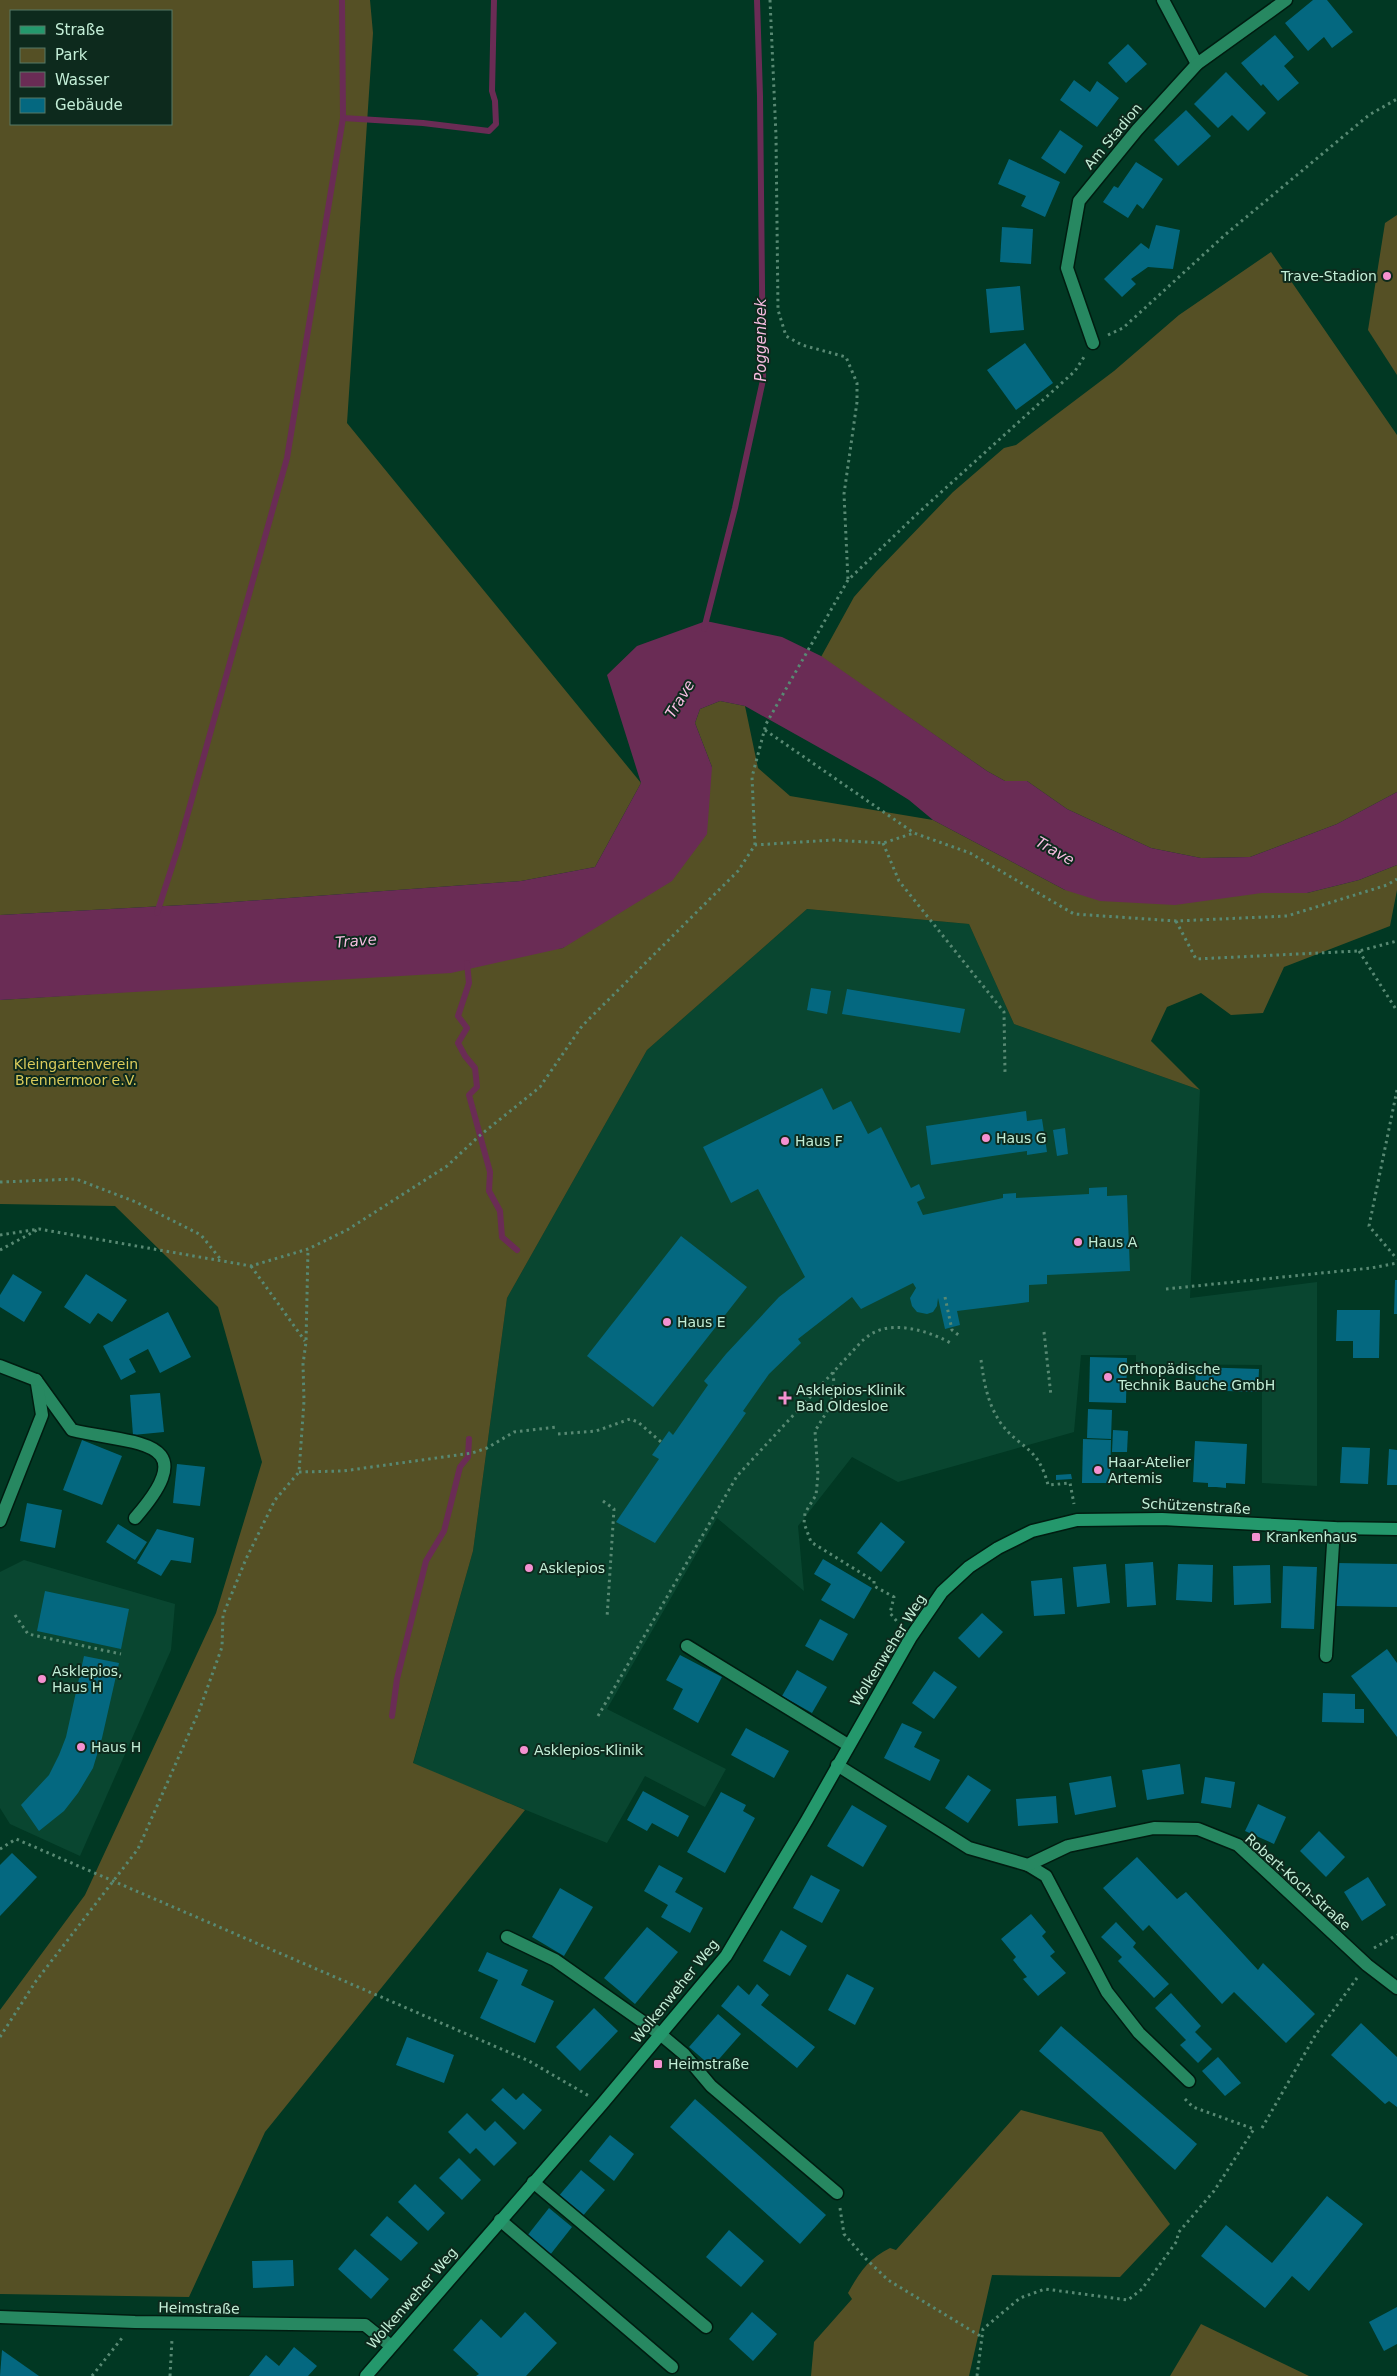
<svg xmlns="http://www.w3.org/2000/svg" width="1397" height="2376" font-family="'DejaVu Sans',sans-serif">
	<rect width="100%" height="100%" fill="#013823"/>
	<!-- built -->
	<g fill="#094630">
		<polygon points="807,909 969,924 1014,1024 1200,1090 1190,1298 1317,1282 1317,1486 1262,1483 1262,1365 1136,1364 1136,1355 1081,1355 1074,1432 898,1482 852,1457 798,1526 804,1591 717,1518 607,1709 726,1769 705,1807 645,1776 607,1843 413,1764 473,1551 507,1298 647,1050"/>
		<polygon points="24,1560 175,1604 171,1650 80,1856 10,1824 0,1808 0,1572"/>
	</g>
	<!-- green -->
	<g fill="#555025" fill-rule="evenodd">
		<path d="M0 0H370L373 33 347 423 641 783 595 867 521 881 220 903 0 915ZM11 11H171V124H11Z"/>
		<polygon points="1397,215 1397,375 1368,330 1385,223"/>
		<polygon points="1271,252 1397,435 1397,792 1337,824 1250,857 1201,858 1151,848 1067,809 1027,781 1005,781 987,771 821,657 854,597 876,572 953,492 1004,448 1016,445 1114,371 1179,315"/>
		<polygon points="720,701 745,706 758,768 790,796 933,820 1065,890 1307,893 1359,880 1397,865 1397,890 1390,926 1284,967 1263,1013 1231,1015 1201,993 1167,1007 1151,1041 1200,1090 1014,1024 969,924 807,909 647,1050 507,1298 473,1551 413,1763 525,1810 265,2132 189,2297 0,2294 0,2010 85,1895 216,1613 262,1462 218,1307 115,1206 0,1204 0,1000 169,989 563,948 712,767 695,723 700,709"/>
		<path d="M1021 2110 1102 2132 1170 2224 1120 2277 992 2275 969 2376H811L814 2342 852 2299 848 2293C859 2273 869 2258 890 2248L896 2250Z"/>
		<polygon points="1201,2324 1309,2376 1170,2376"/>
	</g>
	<!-- water -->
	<polygon fill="#6a2c55" points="706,621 782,637 821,656 987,771 1005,781 1027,781 1067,809 1151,848 1201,858 1250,857 1337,824 1397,792 1397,865 1359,880 1307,893 1262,893 1175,905 1100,901 1065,890 933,820 909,800 877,780 745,706 720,701 700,709 695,723 712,767 707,834 672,881 563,948 451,973 0,1000 0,915 220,903 521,881 595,867 641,783 607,675 637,646"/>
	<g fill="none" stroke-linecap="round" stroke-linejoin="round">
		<!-- stream -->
		<g stroke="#6a2c55" stroke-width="6">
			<polyline points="343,118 423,123 489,131 496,124 495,101 492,91 494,0"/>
			<polyline points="704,629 735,508 763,380 760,96 757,0"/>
			<polyline points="157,913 179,845 287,458 343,118 342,0"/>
			<polyline points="467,963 469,983 458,1016 467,1028 458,1043 465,1056 475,1068 477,1087 469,1095 490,1172 489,1191 500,1211 502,1237 517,1250"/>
			<polyline points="392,1716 397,1679 426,1561 444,1531 460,1467 468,1457 469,1439"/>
		</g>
	</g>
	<!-- building -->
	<g fill="#046880">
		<polygon points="1313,0 1327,0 1353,32 1332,48 1324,37 1308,51 1285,23"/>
		<polygon points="1275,35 1294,57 1284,66 1299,83 1278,101 1263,84 1261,86 1241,63"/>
		<polygon points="1128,44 1147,64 1126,83 1108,63"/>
		<polygon points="1226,72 1266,113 1248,131 1232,115 1218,128 1194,104"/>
		<polygon points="1074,80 1090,92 1097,81 1119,98 1097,127 1060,100"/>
		<polygon points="1186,110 1211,136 1178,166 1154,140"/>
		<polygon points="1060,130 1083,146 1065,174 1041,158"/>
		<polygon points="1009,159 1060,182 1045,217 1021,206 1026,196 998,184"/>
		<polygon points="1136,162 1163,179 1143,209 1137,204 1128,218 1103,202 1114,186 1118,188"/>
		<polygon points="1156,225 1180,230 1173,269 1148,267 1131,279 1136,284 1122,297 1104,279 1141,243 1149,249"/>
		<polygon points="1002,227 1033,229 1031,264 1000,262"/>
		<polygon points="1020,286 1024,330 990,333 986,289"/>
		<polygon points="1025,343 1053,383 1016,410 987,370"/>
		<polygon points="811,988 831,991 827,1014 807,1010"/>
		<polygon points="847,989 965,1009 960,1033 842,1014"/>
		<polygon points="822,1088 833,1110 851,1101 868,1134 881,1127 911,1188 919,1184 925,1198 917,1202 923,1215 1003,1198 1003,1194 1016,1193 1016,1198 1089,1194 1089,1188 1107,1187 1107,1196 1127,1195 1130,1271 1047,1275 1047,1284 1029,1285 1029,1302 957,1311 960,1325 945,1329 938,1298 937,1306 933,1312 927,1314 917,1312 912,1306 910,1298 916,1288 913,1283 861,1309 852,1297 798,1339 801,1343 769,1374 743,1411 746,1413 655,1543 616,1522 659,1459 652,1455 669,1431 673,1435 708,1385 704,1381 726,1354 779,1297 805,1277 758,1189 731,1203 703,1147"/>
		<polygon points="1026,1111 1027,1121 1042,1119 1047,1152 1027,1155 1027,1151 931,1165 926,1126"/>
		<polygon points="1065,1128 1068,1154 1057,1156 1053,1130"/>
		<polygon points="681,1236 747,1287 653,1407 587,1356"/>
		<polygon points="13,1274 42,1292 24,1322 0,1307 0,1295"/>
		<polygon points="86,1274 127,1300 112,1322 98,1313 90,1324 64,1307"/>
		<polygon points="1395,1280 1397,1280 1397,1314 1394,1314"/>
		<polygon points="1337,1310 1380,1310 1379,1358 1353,1358 1353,1341 1336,1341"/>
		<polygon points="168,1312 191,1357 160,1373 148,1349 129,1359 136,1372 121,1380 103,1346"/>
		<polygon points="1090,1357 1127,1358 1126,1403 1089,1402"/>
		<polygon points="1196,1367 1259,1369 1258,1392 1195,1390"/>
		<polygon points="160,1393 164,1432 133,1435 130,1395"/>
		<polygon points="1088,1409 1112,1410 1111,1439 1087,1438"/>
		<polygon points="1113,1430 1128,1431 1127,1452 1112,1452"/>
		<polygon points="1083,1439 1111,1440 1110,1483 1082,1483"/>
		<polygon points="82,1440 122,1456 102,1505 63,1490"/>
		<polygon points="1195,1441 1247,1444 1245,1484 1226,1483 1226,1488 1216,1487 1208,1487 1208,1483 1193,1482"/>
		<polygon points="1342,1447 1370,1448 1368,1484 1340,1483"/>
		<polygon points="1389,1449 1397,1450 1397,1485 1387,1485"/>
		<polygon points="177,1464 205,1467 200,1506 173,1503"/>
		<polygon points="1071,1474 1072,1479 1056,1480 1056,1475"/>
		<polygon points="27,1503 62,1510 55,1548 20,1541"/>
		<polygon points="881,1522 905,1542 881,1572 857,1553"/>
		<polygon points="118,1524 147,1542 135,1560 106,1542"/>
		<polygon points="157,1529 194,1538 191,1563 171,1560 161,1576 137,1563"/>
		<polygon points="823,1559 872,1588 854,1619 821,1600 831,1584 814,1574"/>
		<polygon points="1153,1562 1156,1605 1127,1607 1125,1564"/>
		<polygon points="1336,1563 1397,1564 1397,1607 1335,1606"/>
		<polygon points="1106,1564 1110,1603 1077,1607 1073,1567"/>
		<polygon points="1178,1564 1213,1565 1212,1602 1176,1600"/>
		<polygon points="1270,1565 1271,1603 1234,1605 1233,1566"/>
		<polygon points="1283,1566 1317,1567 1314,1629 1281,1628"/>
		<polygon points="1062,1578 1065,1614 1034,1616 1031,1581"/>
		<polygon points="45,1591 129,1609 121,1649 37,1631"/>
		<polygon points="982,1613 1003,1632 979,1658 958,1638"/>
		<polygon points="820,1619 848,1634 833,1661 805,1646"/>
		<polygon points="1387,1649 1397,1663 1397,1737 1351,1676"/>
		<polygon points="680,1655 722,1677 698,1723 673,1709 683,1689 666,1680"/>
		<polygon points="84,1656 119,1663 102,1738 93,1768 78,1793 64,1811 39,1831 21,1805 49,1775 59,1755 66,1737"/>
		<polygon points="797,1670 827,1687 812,1713 782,1696"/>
		<polygon points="934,1671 957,1687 934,1719 912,1703"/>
		<polygon points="1323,1693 1355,1694 1355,1709 1364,1709 1364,1723 1322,1722"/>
		<polygon points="902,1723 922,1732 914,1747 940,1760 930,1781 884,1758"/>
		<polygon points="746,1728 789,1751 774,1778 731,1755"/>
		<polygon points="1180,1764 1184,1794 1147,1800 1142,1770"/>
		<polygon points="968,1775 991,1790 968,1823 945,1808"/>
		<polygon points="1111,1776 1116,1807 1075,1815 1069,1783"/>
		<polygon points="1205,1777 1235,1782 1231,1808 1201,1803"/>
		<polygon points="643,1791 689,1816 678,1837 652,1823 647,1831 627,1820"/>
		<polygon points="721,1792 746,1805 743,1811 755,1818 725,1873 687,1852"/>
		<polygon points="1056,1796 1058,1823 1018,1826 1016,1799"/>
		<polygon points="1258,1804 1286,1817 1274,1844 1245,1831"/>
		<polygon points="852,1805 887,1826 863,1867 827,1846"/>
		<polygon points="1319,1831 1345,1857 1326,1877 1300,1851"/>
		<polygon points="12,1853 37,1877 0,1916 0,1865"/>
		<polygon points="1137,1857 1177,1899 1186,1892 1258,1970 1263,1963 1315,2014 1286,2043 1234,1992 1222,2004 1149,1925 1143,1931 1103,1888"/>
		<polygon points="659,1865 683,1878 675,1892 703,1908 690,1933 661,1917 668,1905 644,1891"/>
		<polygon points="811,1875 840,1890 822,1923 793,1908"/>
		<polygon points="1368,1877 1386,1905 1362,1921 1344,1892"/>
		<polygon points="560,1888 593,1907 564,1956 532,1937"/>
		<polygon points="1031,1914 1046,1932 1042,1936 1055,1952 1050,1956 1066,1973 1038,1996 1023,1979 1027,1977 1013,1960 1016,1957 1001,1939"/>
		<polygon points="1116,1922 1136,1943 1133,1947 1169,1984 1154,1998 1118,1961 1122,1957 1101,1937"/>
		<polygon points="647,1927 678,1952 635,2004 604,1978"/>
		<polygon points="781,1930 807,1946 790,1976 763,1961"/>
		<polygon points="487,1952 528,1970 521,1985 554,2001 535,2043 480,2018 498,1980 478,1971"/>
		<polygon points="847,1974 874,1988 855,2025 828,2010"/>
		<polygon points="757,1984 769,1995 761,2005 815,2047 797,2068 721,2006 738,1985 749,1995"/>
		<polygon points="1171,1993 1201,2026 1195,2032 1212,2049 1198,2063 1180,2045 1186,2040 1155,2008"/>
		<polygon points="594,2008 618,2031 580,2071 556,2047"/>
		<polygon points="718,2014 741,2034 712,2067 689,2047"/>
		<polygon points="1361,2023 1397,2057 1397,2107 1389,2101 1385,2104 1331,2055"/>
		<polygon points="1061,2026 1197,2144 1175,2170 1039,2051"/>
		<polygon points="407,2037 454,2055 444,2083 396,2065"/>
		<polygon points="1218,2057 1241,2083 1225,2096 1202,2071"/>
		<polygon points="503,2088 516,2100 523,2093 542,2110 524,2130 491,2100"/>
		<polygon points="695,2099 826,2215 800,2244 670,2127"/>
		<polygon points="467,2113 485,2131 495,2121 517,2143 494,2166 476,2148 470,2154 448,2132"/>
		<polygon points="610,2135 634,2154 614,2181 589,2161"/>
		<polygon points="459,2158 481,2180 462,2200 439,2178"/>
		<polygon points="581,2170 605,2190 581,2218 557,2198"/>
		<polygon points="415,2184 445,2213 428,2231 398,2202"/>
		<polygon points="1327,2196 1363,2224 1309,2291 1292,2276 1265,2308 1201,2256 1226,2225 1272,2263"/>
		<polygon points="549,2208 572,2227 550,2255 527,2236"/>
		<polygon points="387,2216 418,2243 401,2261 370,2235"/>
		<polygon points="729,2230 764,2261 741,2287 706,2257"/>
		<polygon points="355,2249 389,2279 371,2299 338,2269"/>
		<polygon points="293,2260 294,2286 253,2288 252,2261"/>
		<polygon points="1397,2307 1397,2344 1384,2351 1369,2322"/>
		<polygon points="525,2312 557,2343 526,2376 476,2376 479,2374 453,2350 481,2319 501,2338"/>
		<polygon points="752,2312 777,2334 753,2361 729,2339"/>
		<polygon points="294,2347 317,2366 308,2376 249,2376 266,2355 279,2366"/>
		<polygon points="2,2350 39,2376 0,2376"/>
	</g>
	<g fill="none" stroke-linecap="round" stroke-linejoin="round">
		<!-- lane casing -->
		<g stroke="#001c10" stroke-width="15">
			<g id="lane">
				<path d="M36 1380 72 1430C134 1445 206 1437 135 1518"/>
				<polyline points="0,1521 42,1415 37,1384"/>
				<polyline points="687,1646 848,1745"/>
				<polyline points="1326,1656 1334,1528"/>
				<polyline points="1028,1865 1046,1876 1107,1992 1139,2033 1189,2081"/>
				<polyline points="507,1937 555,1960 660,2034 684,2054 711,2086 837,2193"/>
				<polyline points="533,2182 706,2327"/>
				<polyline points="500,2220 672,2367"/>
			</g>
		</g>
		<!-- street casing -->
		<g stroke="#001c10" stroke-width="15">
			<g id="street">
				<polyline points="1163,0 1197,64"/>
				<polyline points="1093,343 1067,268 1079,201 1137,130 1197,64 1286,0"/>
				<polyline points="0,1366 36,1380"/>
				<polyline points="837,1765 969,1848 1028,1865 1068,1846 1154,1828 1198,1829 1238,1845 1367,1965 1397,1988"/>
				<polyline points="0,2317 135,2322 365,2325 391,2346"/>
			</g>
		</g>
		<!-- secondary casing -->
		<g stroke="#001c10" stroke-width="15">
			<polyline id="secondary" points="366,2376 602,2104 726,1956 807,1820 911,1637 942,1592 969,1567 998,1548 1032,1531 1077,1520 1162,1519 1334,1528 1397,1529"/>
		</g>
		<!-- path -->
		<g stroke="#588973" stroke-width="3" stroke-dasharray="2.5 4" stroke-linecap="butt">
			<polyline points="770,0 776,136 778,310 786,336 802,345 846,357 857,383 857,402 844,494 848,580"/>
			<polyline points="1108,335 1123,328 1226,234 1369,115 1397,99"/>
			<polyline points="765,730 914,833 970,853 1074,914 1176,921 1287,916 1387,885 1397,879"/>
			<polyline points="883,843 899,881 1004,1012 1005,1072"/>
			<polyline points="755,845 752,777 766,724 848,580 917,514 1075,371 1084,357"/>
			<polyline points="1176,921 1196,959 1359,951 1397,941"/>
			<polyline points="1359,951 1397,1011"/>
			<polyline points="1397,1090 1369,1226 1397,1259"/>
			<polyline points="0,1182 76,1179 136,1202 201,1235 222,1261"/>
			<polyline points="0,1235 39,1229 251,1266 308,1249 347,1230 447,1166 478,1137 540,1087 582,1026 738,871 755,845 833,840 883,843 914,833"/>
			<polyline points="0,1250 37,1230"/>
			<polyline points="251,1266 305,1341"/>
			<polyline points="1166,1289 1371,1268 1397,1263"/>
			<polyline points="945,1297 952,1330 961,1337"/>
			<polyline points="1044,1332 1051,1396"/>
			<path d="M981 1360C984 1382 987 1402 1000 1422 1019 1449 1038 1445 1048 1485L1070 1483 1074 1504"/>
			<polyline points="833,1372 834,1384 831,1405 815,1431 818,1475 816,1495 805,1513 804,1523 811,1542 874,1581 874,1586 894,1597 890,1613 899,1624"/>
			<polyline points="558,1434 596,1431 630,1419 638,1422 661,1442"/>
			<polyline points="299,1472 343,1471 472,1453 487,1448 514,1432 557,1427"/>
			<polyline points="603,1501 614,1509 607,1618"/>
			<polyline points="15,1615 28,1634 121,1654"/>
			<path d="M598 1716 737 1476 862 1341C866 1338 870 1334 875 1332 896 1321 933 1332 952 1344"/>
			<polyline points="0,1849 16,1839 529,2061 589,2096"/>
			<polyline points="1374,1948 1397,1935"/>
			<polyline points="0,2037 36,1981 138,1849 199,1711 222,1647 223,1615 246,1559 275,1500 299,1472 304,1401 303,1364 306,1342 308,1249"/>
			<polyline points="1262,2128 1316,2034 1357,1978"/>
			<polyline points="840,2208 844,2234 865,2258 888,2280 982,2337"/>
			<polyline points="92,2376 122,2338"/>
			<polyline points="170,2376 172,2339"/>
			<polyline points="977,2376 983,2329 1020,2298 1045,2289 1128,2300 1142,2289 1177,2241 1178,2233 1214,2191 1254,2129 1193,2107 1183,2097"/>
		</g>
		<!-- lane -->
		<use href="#lane" stroke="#278861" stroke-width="12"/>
		<!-- street -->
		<use href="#street" stroke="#278861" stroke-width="12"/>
		<!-- secondary -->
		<use href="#secondary" stroke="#24986c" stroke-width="12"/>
	</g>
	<!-- markers -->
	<g fill="#f591d1" stroke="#0d2a1d" stroke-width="2">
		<circle cx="1387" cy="276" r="5"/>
		<circle cx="986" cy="1138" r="5"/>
		<circle cx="785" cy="1141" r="5"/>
		<circle cx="1078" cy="1242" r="5"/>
		<circle cx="667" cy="1322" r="5"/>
		<circle cx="1108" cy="1377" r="5"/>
		<path d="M782.5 1390.5h5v5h5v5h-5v5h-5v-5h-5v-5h5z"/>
		<circle cx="1098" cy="1470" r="5"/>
		<rect x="1251" y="1532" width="10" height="10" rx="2.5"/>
		<circle cx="529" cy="1568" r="5"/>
		<circle cx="42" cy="1679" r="5"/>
		<circle cx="81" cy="1747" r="5"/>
		<circle cx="524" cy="1750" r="5"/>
		<rect x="653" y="2059" width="10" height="10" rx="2.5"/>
	</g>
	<g text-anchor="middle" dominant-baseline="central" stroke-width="4" stroke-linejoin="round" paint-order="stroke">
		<!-- street labels -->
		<g font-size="14" fill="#c3eed7" stroke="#0d2a1d">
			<text transform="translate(1113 136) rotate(-50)">Am Stadion</text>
			<text transform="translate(1196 1506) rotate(3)">Schützenstraße</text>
			<text transform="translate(888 1650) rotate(-58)">Wolkenweher Weg</text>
			<text transform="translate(1298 1882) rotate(42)">Robert-Koch-Straße</text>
			<text transform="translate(675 1991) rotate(-51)">Wolkenweher Weg</text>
			<text transform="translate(412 2298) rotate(-49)">Wolkenweher Weg</text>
			<text transform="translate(199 2308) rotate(1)">Heimstraße</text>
		</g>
		<!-- poi labels -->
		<g font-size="14" fill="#c3eed7" stroke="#0d2a1d" text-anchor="start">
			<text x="1377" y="276" text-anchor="end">Trave-Stadion</text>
			<text x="996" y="1138">Haus G</text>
			<text x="795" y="1141">Haus F</text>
			<text x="1088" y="1242">Haus A</text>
			<text x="677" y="1322">Haus E</text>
			<text x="1118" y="1369">Orthopädische<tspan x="1118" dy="16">Technik Bauche GmbH</tspan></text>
			<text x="796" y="1390">Asklepios-Klinik<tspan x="796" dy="16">Bad Oldesloe</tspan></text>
			<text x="1108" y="1462">Haar-Atelier<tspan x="1108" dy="16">Artemis</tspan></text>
			<text x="1266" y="1537">Krankenhaus</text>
			<text x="539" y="1568">Asklepios</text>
			<text x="52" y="1671">Asklepios,<tspan x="52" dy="16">Haus H</tspan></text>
			<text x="91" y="1747">Haus H</text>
			<text x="534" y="1750">Asklepios-Klinik</text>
			<text x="668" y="2064">Heimstraße</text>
		</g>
		<!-- park labels -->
		<g font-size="14" fill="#dacb5b" stroke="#0d2a1d">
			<text x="76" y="1064">Kleingartenverein<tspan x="76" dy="16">Brennermoor e.V.</tspan></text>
		</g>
		<!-- water labels -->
		<g font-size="15" font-style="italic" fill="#f7bde1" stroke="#0d2a1d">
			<text transform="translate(761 340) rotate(-90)">Poggenbek</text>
			<text transform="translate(680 699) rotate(-59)">Trave</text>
			<text transform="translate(1055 851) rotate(30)">Trave</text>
			<text transform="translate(356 941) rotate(-5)">Trave</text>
		</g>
	</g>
	<!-- legend -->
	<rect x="10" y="10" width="162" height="115" fill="#0d2a1d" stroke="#567867"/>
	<rect x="20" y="26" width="25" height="8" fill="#24986c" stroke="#567867"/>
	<text x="55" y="35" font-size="15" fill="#c3eed7">Straße</text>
	<rect x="20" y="48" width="25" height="15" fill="#555025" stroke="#567867"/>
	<text x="55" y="60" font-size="15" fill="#c3eed7">Park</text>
	<rect x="20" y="72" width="25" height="15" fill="#6a2c55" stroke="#567867"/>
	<text x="55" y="85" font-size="15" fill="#c3eed7">Wasser</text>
	<rect x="20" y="98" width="25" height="15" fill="#046880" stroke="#567867"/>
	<text x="55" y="110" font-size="15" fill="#c3eed7">Gebäude</text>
</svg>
